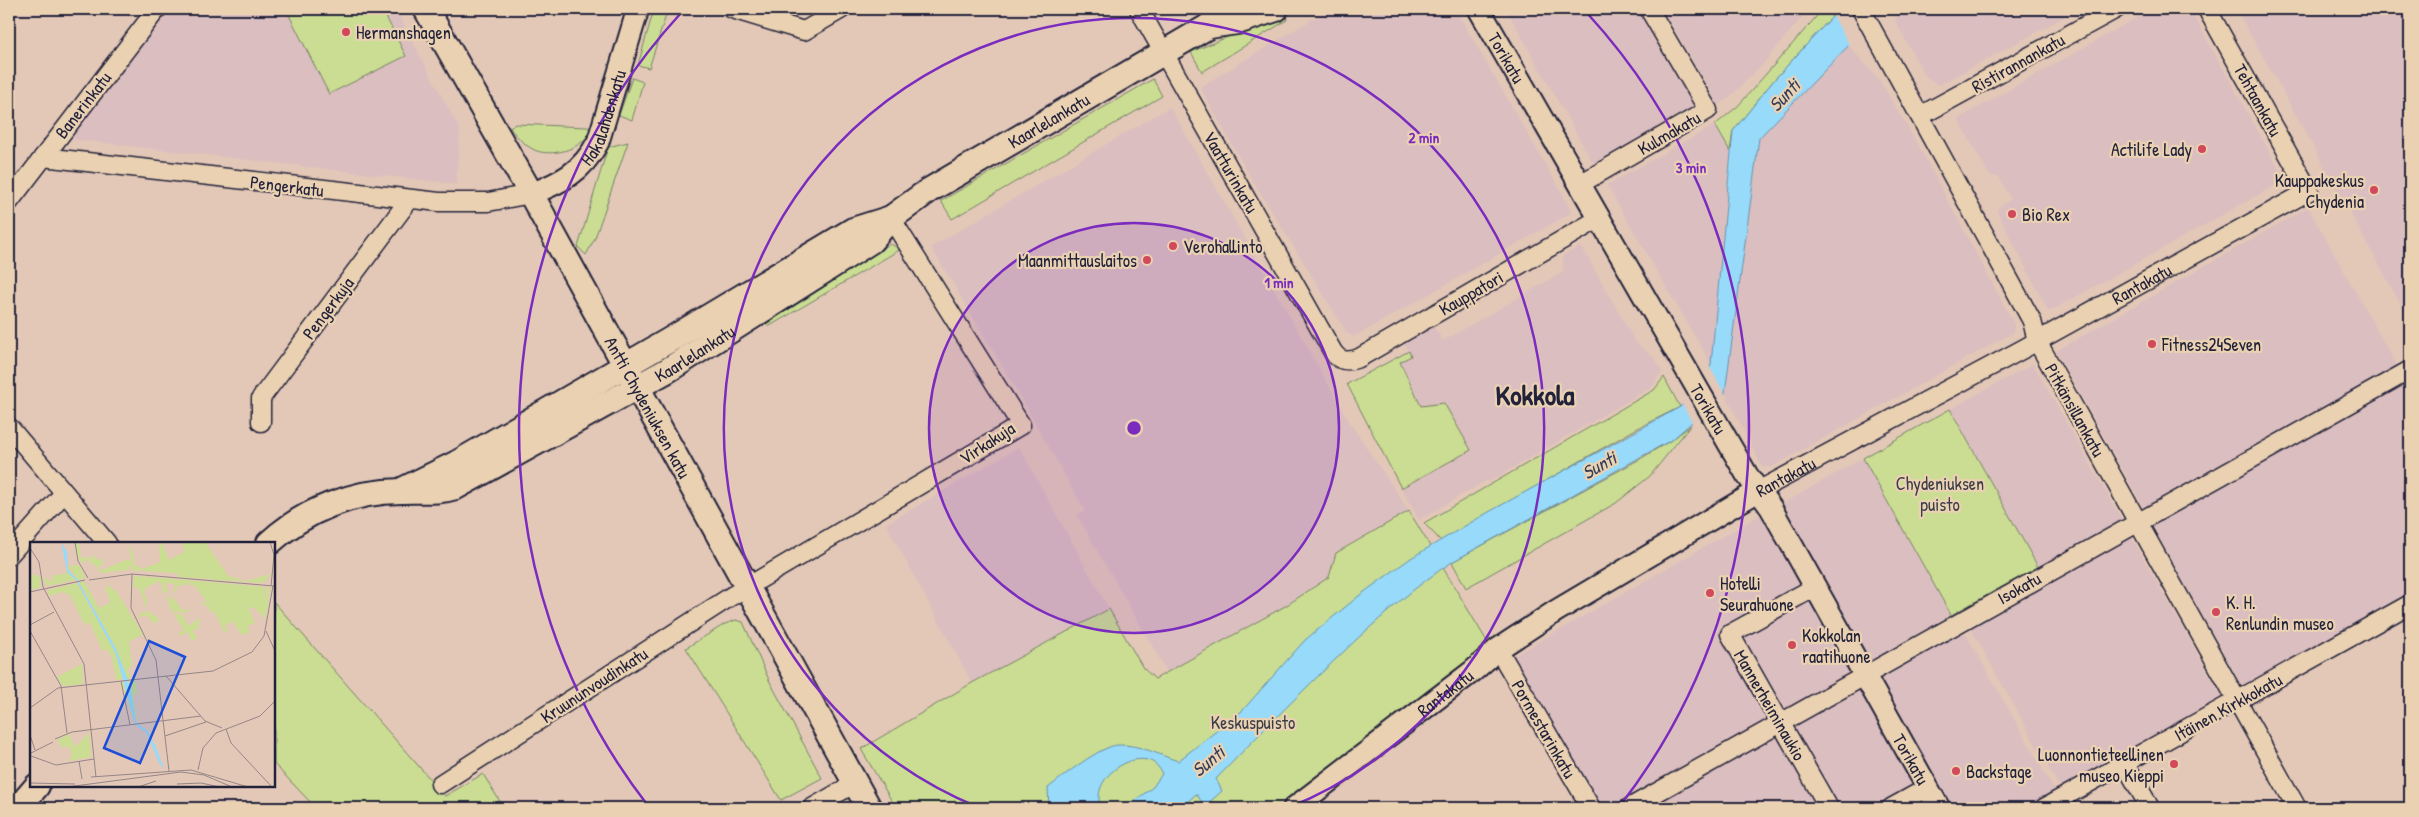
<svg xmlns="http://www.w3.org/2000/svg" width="2419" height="817" font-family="'Patrick Hand',sans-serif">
	<rect width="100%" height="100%" fill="#e3c8b8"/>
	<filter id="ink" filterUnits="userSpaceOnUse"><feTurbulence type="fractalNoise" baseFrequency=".02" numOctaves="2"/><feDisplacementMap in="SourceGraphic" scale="10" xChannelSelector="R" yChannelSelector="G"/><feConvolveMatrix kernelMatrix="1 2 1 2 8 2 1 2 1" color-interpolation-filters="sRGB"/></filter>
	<g filter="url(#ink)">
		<!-- built -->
		<g fill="#dbbebf">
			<polygon points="161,9 395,9 460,130 456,184 61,138"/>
			<polygon points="1330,9 1455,9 1565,198 1571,213 1354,337 1347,333 1245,168 1200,87"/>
			<polygon points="1506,9 1639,9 1695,106 1595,166"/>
			<polygon points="1663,9 1809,9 1763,64 1730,97 1718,105"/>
			<polygon points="1901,9 2079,9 1939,85 1926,77 1895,21"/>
			<polygon points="2152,9 2190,9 2285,180 2049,312 1997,212 1999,207 2011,199 1999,177 1989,175 1958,119"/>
			<polygon points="2236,9 2410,9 2410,321 2264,58"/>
			<polygon points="1848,45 1880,81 1917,143 2014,324 2014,332 1772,467 1762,467 1725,393 1759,138"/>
			<polygon points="1170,107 1352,426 1409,511 1336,553 1329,577 1287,605 1167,672 1077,515 1085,511 1013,384 931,247"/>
			<polygon points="1715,125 1730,151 1711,364 1607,185"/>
			<polygon points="2308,207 2397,366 2144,508 2056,351"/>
			<polygon points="1581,246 1636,343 1655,359 1662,371 1652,387 1489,482 1487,480 1419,520 1401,488 1470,450 1444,403 1422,407 1400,362 1411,356 1404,342 1434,327 1443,341 1563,272 1563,255"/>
			<polygon points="2033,364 2122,520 2038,567 1950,409"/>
			<polygon points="2407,383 2410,388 2410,592 2242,686 2152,525"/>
			<polygon points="1019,447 1109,609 972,683 886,524"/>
			<polygon points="1863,458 1951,615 1870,661 1782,504"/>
			<polygon points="1762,514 1853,673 1614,808 1598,808 1512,657"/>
			<polygon points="2130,535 2222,697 2060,788 1969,625"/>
			<polygon points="1963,629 2055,791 2023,808 1950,808 1878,678"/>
			<polygon points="1858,688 1927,808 1649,808"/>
		</g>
		<!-- green -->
		<g fill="#cadd92" stroke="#768066">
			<polygon points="286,9 382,9 406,56 329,94"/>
			<polygon points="654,9 668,9 649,68 638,65"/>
			<polygon points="1823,9 1827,9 1832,17 1774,80 1733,131 1730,151 1715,125 1738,106"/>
			<polygon points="1284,14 1287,20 1202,72 1191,52"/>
			<polygon points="632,78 643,82 632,120 619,115"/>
			<polygon points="1153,79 1162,96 952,219 941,201"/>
			<path d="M515 124 587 127 591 129C585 148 555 157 537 151 526 147 517 137 510 128Z"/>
			<polygon points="628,142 595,238 586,255 578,247 608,147"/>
			<polygon points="890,244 901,249 768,327 763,321 778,308"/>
			<polygon points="1409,351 1411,356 1400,362 1421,406 1444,403 1471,450 1401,488 1347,384"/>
			<polygon points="1664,377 1680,407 1636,429 1441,541 1424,523 1654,390"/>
			<polygon points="1950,409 2038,567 1951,615 1863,458"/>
			<polygon points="1691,425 1650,476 1616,503 1466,588 1452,562 1640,459 1673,439"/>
			<polygon points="1409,511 1491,648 1280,808 896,808 861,749 972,683 1109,609 1143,668 1155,679 1287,605 1329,577 1336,553"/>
			<polygon points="274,602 445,796 483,774 504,808 316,808 274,764"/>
			<polygon points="736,620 743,622 770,682 822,778 781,800 686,648 725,624"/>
		</g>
		<!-- water -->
		<path fill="#97daf9" stroke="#6890ad" d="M1844 9H1884L1759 138 1725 393 1673 439 1452 562C1418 584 1387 612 1357 639 1309 684 1262 731 1216 779L1222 791 1205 806 1196 794 1181 808H1125L1153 787 1162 774C1150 739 1087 773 1101 808H1049L1048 788C1062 777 1100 746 1118 745 1139 744 1159 755 1178 761L1242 711 1305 640 1360 595 1411 558 1487 513 1680 407 1704 382 1711 364 1733 131 1774 80 1832 17Z"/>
		<!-- pier -->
		<g fill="#e3c8b8">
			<polygon points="1839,9 1886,9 1850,46 1832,14"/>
			<polygon points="1708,364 1726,396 1694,426 1681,402 1702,381"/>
		</g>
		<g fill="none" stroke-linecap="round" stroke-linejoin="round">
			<!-- minor casing -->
			<g stroke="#22223b" stroke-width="21">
				<g id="minor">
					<polyline points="732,9 804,31 842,9"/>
					<path d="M1139 9 1333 352C1340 362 1348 362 1359 358L1600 218"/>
					<polyline points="1861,9 2032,321 2037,341 2297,808"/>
					<polyline points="1920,116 2116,9"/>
					<polyline points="43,157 439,202 488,202 531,194"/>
					<polyline points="1580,184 1708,110 1649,9"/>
					<polyline points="9,202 157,9"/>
					<polyline points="261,422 261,398 409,200"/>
					<polyline points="9,427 107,543"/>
					<path id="s1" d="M1758 491 2023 349 2309 191 2207 9"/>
					<polyline points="9,555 64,493"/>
					<polyline points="1815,587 1730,634 1829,808"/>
					<polyline points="1498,649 1591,808"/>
					<polyline points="2125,764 2150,808"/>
					<polyline points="440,784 730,597 1021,425 891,218"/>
					<polyline points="812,808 855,783"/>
					<polyline points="1629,808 2410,370"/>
					<polyline points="1891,808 1927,788"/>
					<polyline points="2044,808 2410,604"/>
				</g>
			</g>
			<!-- tertiary casing -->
			<g stroke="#22223b" stroke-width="25">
				<g id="tertiary">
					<path id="s2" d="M1479 9 1747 475 1771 508 1939 808"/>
					<path id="s3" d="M531 194C562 182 582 172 598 142L638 9"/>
					<path id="s4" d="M1294 808 1473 671 1498 649 1556 611 1758 491"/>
				</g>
			</g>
			<!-- secondary casing -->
			<g stroke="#22223b" stroke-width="28">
				<g id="secondary">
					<path id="s5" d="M426 9 531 194 869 808"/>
					<polyline points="1209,26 1237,22 1276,9"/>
					<polyline points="404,489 457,463 668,341 853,230 891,218"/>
					<path id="s6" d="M269 543C305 510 353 491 402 491 421 490 437 493 456 487L668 370 871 241 891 218 928 191 1209 26 1227 9"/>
					<polyline points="18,808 37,786"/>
				</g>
			</g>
			<!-- minor -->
			<use href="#minor" stroke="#ead1b2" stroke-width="18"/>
			<!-- tertiary -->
			<use href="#tertiary" stroke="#ead1b2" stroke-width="21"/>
			<!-- secondary -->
			<use href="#secondary" stroke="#ead1b2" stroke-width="24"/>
		</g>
	</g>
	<!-- distance rings -->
	<circle cx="1134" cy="428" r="205" fill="#7b2cbf" fill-opacity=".12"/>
	<g fill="none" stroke="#7b2cbf" stroke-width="2.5">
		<circle cx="1134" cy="428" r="205"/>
		<path d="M980 808A410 410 0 1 1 1288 808"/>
		<path d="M649 807A615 615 0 0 1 681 13M1587 13A615 615 0 0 1 1619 807"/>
	</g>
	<!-- markers -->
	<g fill="#d1495b" stroke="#ead1b2" stroke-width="2">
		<circle cx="346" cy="32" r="5"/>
		<circle cx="2202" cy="149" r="5"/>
		<circle cx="2374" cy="190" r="5"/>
		<circle cx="2012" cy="214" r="5"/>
		<circle cx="1173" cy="246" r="5"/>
		<circle cx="1147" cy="260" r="5"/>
		<circle cx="2152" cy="344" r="5"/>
		<circle cx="1710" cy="593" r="5"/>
		<circle cx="2216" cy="612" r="5"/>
		<circle cx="1792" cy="645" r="5"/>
		<circle cx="2174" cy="764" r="5"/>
		<circle cx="1956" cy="771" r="5"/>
	</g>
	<g text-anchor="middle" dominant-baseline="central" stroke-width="4.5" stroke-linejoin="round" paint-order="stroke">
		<!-- poi labels -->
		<g font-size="18" fill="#22223b" stroke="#ead1b2" text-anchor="start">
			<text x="356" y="32">Hermanshagen</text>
			<text x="2192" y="149" text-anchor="end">Actilife Lady</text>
			<text x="2364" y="180" text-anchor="end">Kauppakeskus<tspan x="2364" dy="21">Chydenia</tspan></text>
			<text x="2022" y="214">Bio Rex</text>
			<text x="1183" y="246">Verohallinto</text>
			<text x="1137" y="260" text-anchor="end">Maanmittauslaitos</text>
			<text x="2162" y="344">Fitness24Seven</text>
			<text x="1720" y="583">Hotelli<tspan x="1720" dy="21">Seurahuone</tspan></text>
			<text x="2226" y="602">K. H.<tspan x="2226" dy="21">Renlundin museo</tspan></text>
			<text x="1802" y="635">Kokkolan<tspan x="1802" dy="21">raatihuone</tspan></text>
			<text x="2164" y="754" text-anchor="end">Luonnontieteellinen<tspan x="2164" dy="21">museo Kieppi</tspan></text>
			<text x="1966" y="771">Backstage</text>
		</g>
		<!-- street labels -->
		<g font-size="18" fill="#22223b" stroke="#ead1b2">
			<text stroke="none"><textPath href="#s2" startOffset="56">Torikatu</textPath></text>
			<text transform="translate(2018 63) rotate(-29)">Ristirannankatu</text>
			<text transform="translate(2258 100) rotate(61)">Tehtaankatu</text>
			<text transform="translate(83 105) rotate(-52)">Banerinkatu</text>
			<text stroke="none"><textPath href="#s3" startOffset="112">Hakalahdenkatu</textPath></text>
			<text stroke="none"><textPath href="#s6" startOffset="899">Kaarlelankatu</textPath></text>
			<text transform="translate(1669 133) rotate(-30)">Kulmakatu</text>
			<text transform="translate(1231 172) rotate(60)">Vaatturinkatu</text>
			<text transform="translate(287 186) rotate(7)">Pengerkatu</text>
			<text stroke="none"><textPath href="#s1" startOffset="436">Rantakatu</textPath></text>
			<text transform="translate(1471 293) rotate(-30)">Kauppatori</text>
			<text transform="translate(328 308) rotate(-53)">Pengerkuja</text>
			<text stroke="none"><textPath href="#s6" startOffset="474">Kaarlelankatu</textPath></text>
			<text stroke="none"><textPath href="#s5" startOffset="456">Antti Chydeniuksen katu</textPath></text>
			<text stroke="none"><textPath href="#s2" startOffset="461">Torikatu</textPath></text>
			<text transform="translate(2075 410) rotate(61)">Pitkänsillankatu</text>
			<text transform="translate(987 443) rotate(-33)">Virkakuja</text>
			<text stroke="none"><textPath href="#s1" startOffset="31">Rantakatu</textPath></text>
			<text transform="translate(2019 588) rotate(-29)">Isokatu</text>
			<text transform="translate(594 685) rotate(-33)">Kruununvoudinkatu</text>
			<text stroke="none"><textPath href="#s4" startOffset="190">Rantakatu</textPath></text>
			<text transform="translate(1770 705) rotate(60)">Mannerheiminaukio</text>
			<text transform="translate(2228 707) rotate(-29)">Itäinen Kirkkokatu</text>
			<text transform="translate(1544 729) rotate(60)">Pormestarinkatu</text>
			<text stroke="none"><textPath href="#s2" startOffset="866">Torikatu</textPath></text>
		</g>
		<!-- park labels -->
		<g font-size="18" fill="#3b3e48" stroke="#ead1b2">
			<text x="1940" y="483">Chydeniuksen<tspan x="1940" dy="21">puisto</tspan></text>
			<text x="1253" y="722">Keskuspuisto</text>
		</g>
		<!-- water labels -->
		<g font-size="19" font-style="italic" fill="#343e58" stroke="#ead1b2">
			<text transform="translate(1784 95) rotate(-47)">Sunti</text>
			<text transform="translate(1599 465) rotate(-30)">Sunti</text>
			<text transform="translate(1208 761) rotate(-40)">Sunti</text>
		</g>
		<!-- town labels -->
		<g font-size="28" font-weight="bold" fill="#22223b" stroke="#ead1b2">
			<text x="1535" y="395">Kokkola</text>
		</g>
	</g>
	<!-- overview -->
	<g transform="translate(30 542)">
		<rect width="245" height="245" fill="#e3c8b8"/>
		<path d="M49 0 51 16 64 14 67 18 71 16 74 22 68 25 70 29 95 18 102 19 97 0 104 14V21L98 28 70 31 62 19 63 23 58 20 63 15 51 21 47 12 46 2ZM129 0H132L139 18 154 10 152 0H175L198 34 214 38 188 37 215 39 240 32 235 40 228 37 235 41 181 38 180 32V37L147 35V32L153 35 149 32 143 31 100 28 105 22 112 27 130 20ZM49 23 55 35 52 38 51 32V38H48L38 24ZM36 24 46 38 17 44 12 34 21 40 23 33 36 32ZM0 32 10 34 11 45 0 48ZM104 34 146 37V45L147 37 234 45 236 60V45H240L236 76V66L235 76 223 65 219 66 225 81 217 84 220 90 212 93 202 79 195 84 198 89 194 90 185 71 181 70 176 63 170 62 175 59 185 71 165 44 159 41H154L163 43H151L146 46V51L144 50 145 42 135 41 138 50 132 51 133 45 129 39 116 46 114 52 117 57 114 71 118 69 127 76 128 70V81L121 79 116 73 106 76 115 68 114 59 109 46 103 45ZM81 39 79 44 86 49 113 92 99 100 102 125 97 126 101 136 97 137 85 105 49 40H55L69 66 81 60 75 48ZM47 41 84 107 93 137 86 138 82 116 77 108H72L62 85 58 80 54 82 40 53 32 50 19 54 18 48ZM140 51 152 68 158 67H159L160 69 148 71 146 66 143 73 135 52 143 61ZM156 71 152 72 158 84 170 76 168 88 162 87 167 96 162 99 157 90 150 94 148 91 154 88 144 73ZM52 122 53 142 33 144 27 135ZM106 139 107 152 103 153 107 181 103 168 105 181 91 140ZM59 191 61 215 39 219 42 211 38 204 33 206 27 198 39 192 45 205Z" fill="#cadd92"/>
		<path d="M31 0 37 10 38 28 47 37 86 107 101 146 106 181 117 188 126 205 134 227 129 221 116 190 105 183 86 112 46 38 37 30Z" fill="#97daf9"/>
		<path fill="none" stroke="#968686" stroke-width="1" d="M45 0 48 19 58 36M240 0 244 13 241 44M0 6 9 20 13 45M102 32 101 66 126 118 139 229M59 38 102 32 244 44M13 45 54 122 66 235M0 50 55 38M0 83 24 70M0 89 31 144 37 191M236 89 245 109M136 134 175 179 192 186M91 139 100 183M0 166 28 146 183 129 222 110 234 94 243 44M196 187 201 201 242 245M0 193 5 208M135 194 176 180M25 197 42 190 171 174M1 211 23 200M1 214 26 223 64 217M49 219 52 237M168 228 173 206 186 191 230 174 245 159M61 235 161 228 218 245M0 241 45 242M147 242 171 241 190 245M37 245 151 230 174 233 202 245M108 245 126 239"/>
		<path fill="#1d4ed8" fill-opacity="0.15" stroke="#1d4ed8" stroke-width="2.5" d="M119 99 155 115 110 221 74 206Z"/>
		<rect width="245" height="245" fill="none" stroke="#22223b" stroke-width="2.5"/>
	</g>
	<circle cx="1134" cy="428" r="8" fill="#7b2cbf" stroke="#ead1b2" stroke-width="2.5"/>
	<g font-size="15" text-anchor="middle" font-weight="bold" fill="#7b2cbf" stroke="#ead1b2" stroke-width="4.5" stroke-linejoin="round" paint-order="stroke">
		<text x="1424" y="143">2 min</text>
		<text x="1691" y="173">3 min</text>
		<text x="1279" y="288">1 min</text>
	</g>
	<!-- margin -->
	<rect width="2419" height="817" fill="none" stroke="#ead1b2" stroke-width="30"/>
	<rect x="15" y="15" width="2389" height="787" fill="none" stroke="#22223b" stroke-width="2" filter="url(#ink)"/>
</svg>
